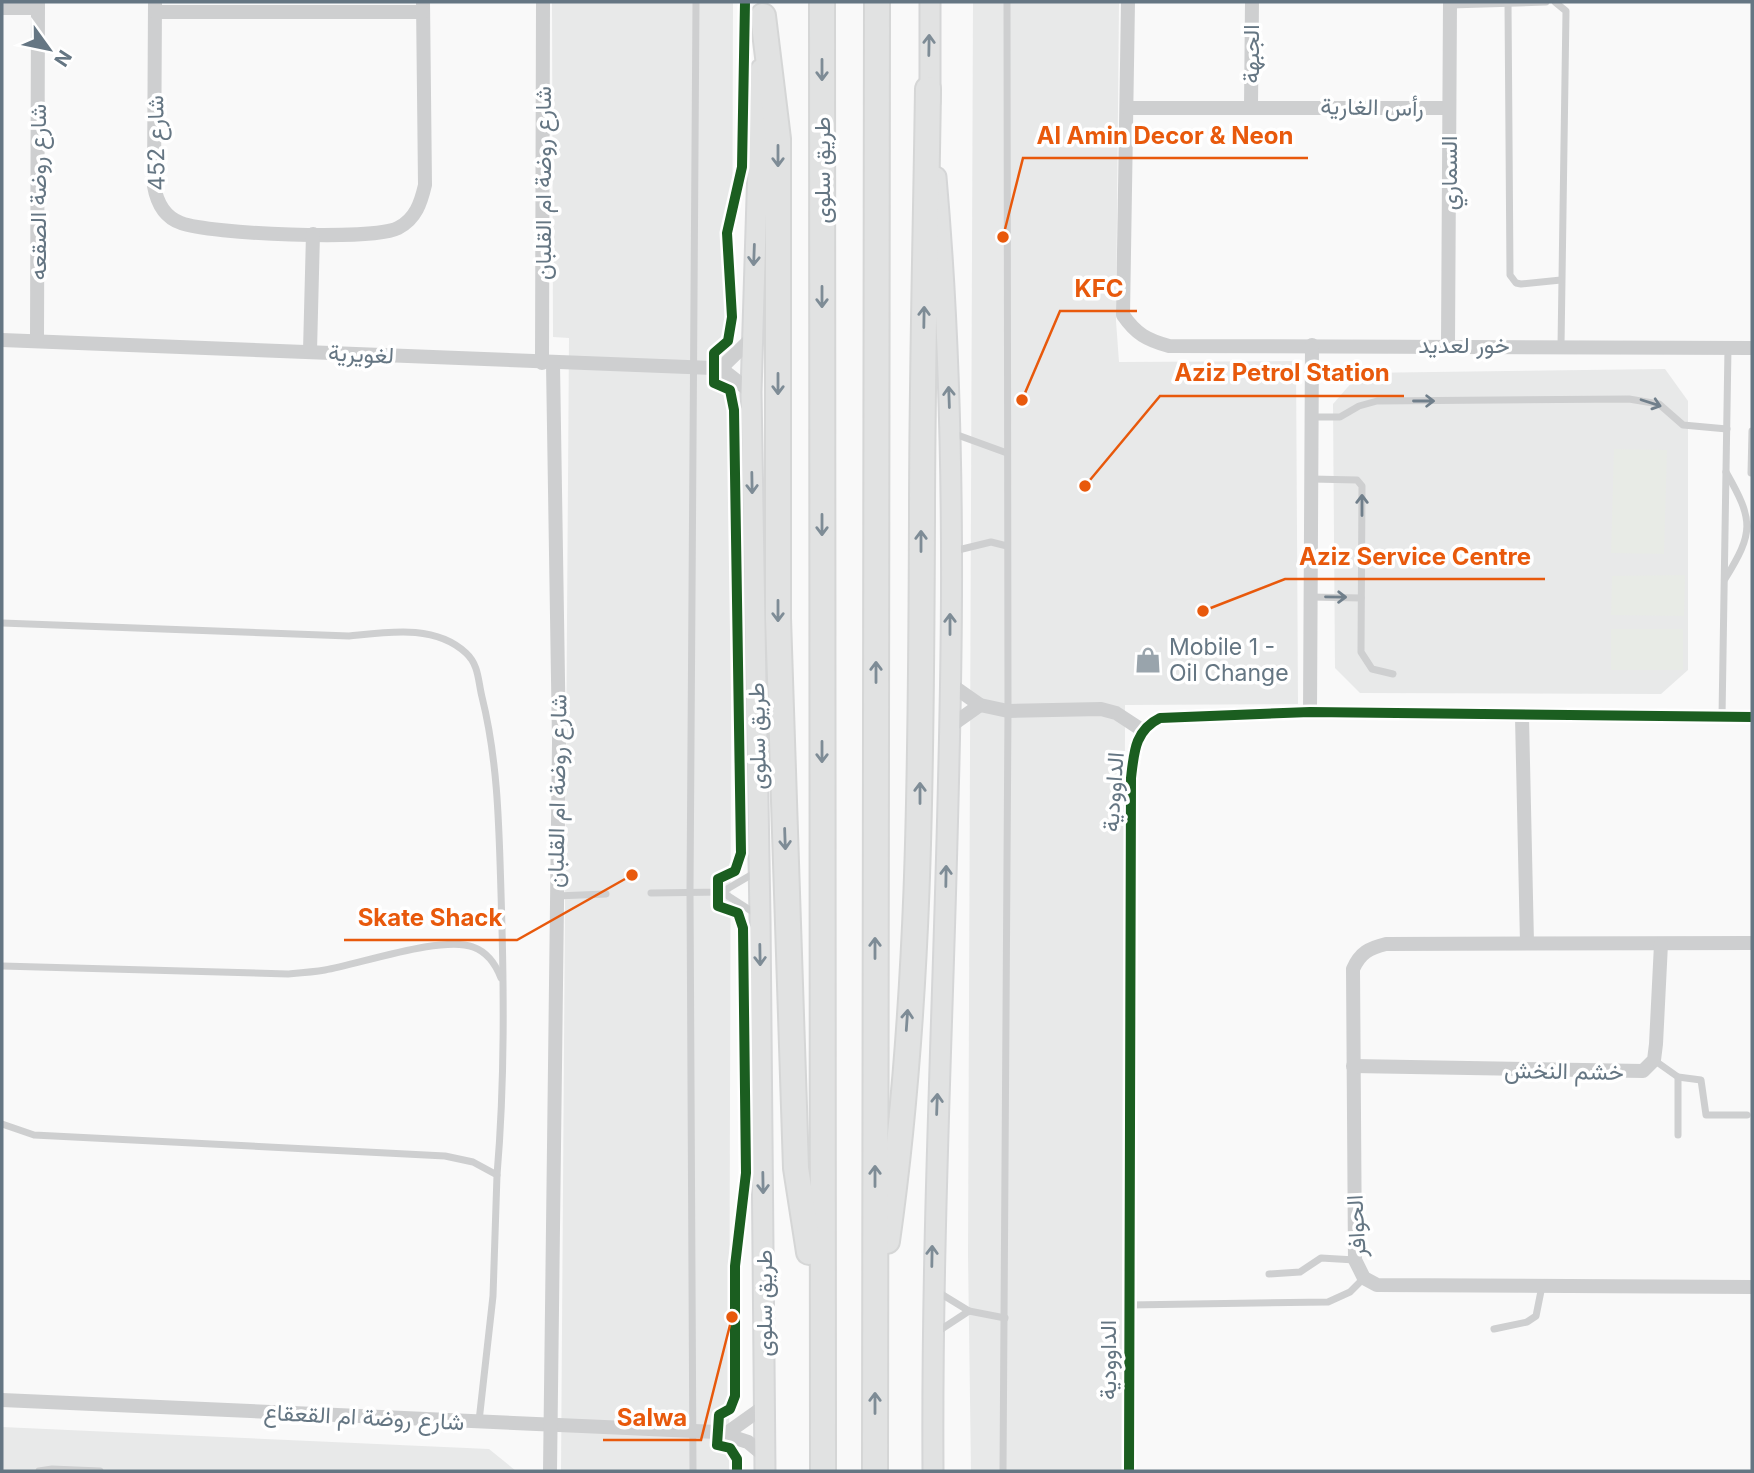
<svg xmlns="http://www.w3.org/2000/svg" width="1754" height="1473" font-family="Inter,Vazirmatn,sans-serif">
	<rect width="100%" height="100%" fill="#f9f9f9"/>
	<!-- built -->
	<g fill="#e8e9e9">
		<polygon points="552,2 733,2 729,1471 561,1471 569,338 553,337"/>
		<polygon points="973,2 1119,2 1116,321 1119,362 1296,361 1298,704 1125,705 1124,1471 971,1471 968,1255"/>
		<polygon points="1665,369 1688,401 1688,670 1661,694 1360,693 1335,668 1333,404 1360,373"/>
		<polygon points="2,1427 489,1449 516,1471 2,1471"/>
	</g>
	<!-- green -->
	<g fill="#e8ebe6">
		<polygon points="1614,449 1667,450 1664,554 1611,553"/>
		<polygon points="1685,575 1684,616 1611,615 1612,576"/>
		<rect x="1611" y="629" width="72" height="41"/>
	</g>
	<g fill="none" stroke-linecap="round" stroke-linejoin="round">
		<!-- secondary casing -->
		<g stroke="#d5d6d7" stroke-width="23">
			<g id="secondary">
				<polyline points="761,69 751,392 760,918 765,1471"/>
				<polyline points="930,102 930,2"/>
				<path d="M933 1471C930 1040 974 608 936 177"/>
			</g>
		</g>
		<!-- highway casing -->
		<g stroke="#d5d6d6" stroke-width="28">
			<g id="highway">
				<polyline points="822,2 823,1471"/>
				<polyline points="763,16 778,139 778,618 796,1168 809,1252"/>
				<path d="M887 1241C921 1002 921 759 922 518 922 375 926 232 928 89"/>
				<polyline points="875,1471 877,2"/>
			</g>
		</g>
		<!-- lane -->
		<g stroke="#cecfd0" stroke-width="7">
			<polyline points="1555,2 1566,11 1561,346"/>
			<polyline points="1508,3 1510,275 1516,283 1521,284 1561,280"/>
			<polyline points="1450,5 1546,2"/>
			<polyline points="1312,417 1340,417 1359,406 1377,401 1629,399 1659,404 1683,425 1727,429"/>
			<polyline points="952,433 1007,453"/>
			<polyline points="1751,473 1752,431"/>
			<polyline points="1312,479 1357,480 1362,486 1361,652 1372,669 1393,674"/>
			<polyline points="954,551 991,542 1007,546"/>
			<path d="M1725 579C1754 532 1754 521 1726 472"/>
			<polyline points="1311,597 1361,598"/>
			<path d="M2 623 349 636C388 632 435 624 466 653 479 665 478 681 482 697 498 761 499 827 501 893 504 987 505 1081 497 1175"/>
			<polyline points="1722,717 1728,348"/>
			<polyline points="722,892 756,914"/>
			<polyline points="651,893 722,892 756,872"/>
			<polyline points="556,896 606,894"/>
			<path d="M2 966 288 974C300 973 313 972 325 970 360 964 443 935 473 947 487 952 496 965 501 978"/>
			<polyline points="1654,1060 1678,1077 1678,1135"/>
			<polyline points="1678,1077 1701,1080 1706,1115 1747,1115"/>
			<polyline points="2,1124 34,1135 445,1156 473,1162 497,1175 493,1296 479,1421"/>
			<polyline points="1269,1274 1300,1272 1321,1258 1355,1260"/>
			<polyline points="938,1292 969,1311 1005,1318"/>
			<polyline points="1129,1305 1328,1302 1350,1292 1364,1278"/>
			<polyline points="1494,1329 1527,1322 1536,1316 1542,1286"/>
			<polyline points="937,1332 969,1311"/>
			<polyline points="39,1471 52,1469 100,1471"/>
			<polyline points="693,1471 690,891 696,2"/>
			<polyline points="1003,1471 1008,711 1007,2"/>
		</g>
		<!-- street -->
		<g stroke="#cecfd0" stroke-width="14">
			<path d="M155 2 154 186C157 203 164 217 181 223 209 234 373 241 398 228 416 219 421 202 425 185L423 2"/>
			<path d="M1128 2 1123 315C1136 334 1147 340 1169 346L1752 348"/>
			<polyline points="2,8 38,8"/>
			<polyline points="155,12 423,12"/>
			<polyline points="1251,106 1252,2"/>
			<polyline points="1127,108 1449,108"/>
			<polyline points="2,340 713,368 728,374 751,392"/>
			<polyline points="37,341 38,2"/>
			<polyline points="1448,344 1450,2"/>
			<polyline points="310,351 313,234"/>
			<polyline points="542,363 543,2"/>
			<polyline points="720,369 751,339"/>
			<polyline points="950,684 980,705 1008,711 1101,709 1116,713 1142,730"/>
			<polyline points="1310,712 1312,345"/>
			<polyline points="1522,717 1527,943"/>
			<polyline points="949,727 980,705"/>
			<path d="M1752 943 1386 944C1369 948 1360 953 1353 969L1355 1260 1364 1278 1377 1285 1752 1287"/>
			<polyline points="1353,1066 1643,1071 1654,1060 1656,1044 1661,944"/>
			<polyline points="2,1400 717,1432 748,1442 765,1456"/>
			<polyline points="727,1433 765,1406"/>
			<polyline points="550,1471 559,742 553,364"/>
			<path d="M1129 1471 1131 778C1134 752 1135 730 1160 718L1310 712 1752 717"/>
		</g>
		<!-- secondary -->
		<use href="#secondary" stroke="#e1e2e2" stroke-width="19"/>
		<!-- highway -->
		<use href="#highway" stroke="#e1e2e2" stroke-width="24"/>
		<!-- cycleway casing -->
		<g stroke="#fff" stroke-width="15">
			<g id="cycleway">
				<polyline points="737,1471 737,1459 730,1448 717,1445 719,1415 730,1409 735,1396 735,1266 746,1173 743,928 738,913 718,906 718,879 735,871 741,853 734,410 730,390 714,383 714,353 728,341 732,317 727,233 742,167 745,2"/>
				<path d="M1129 1471 1131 778C1134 752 1135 730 1160 718L1310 712 1752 717"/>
			</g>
		</g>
		<!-- cycleway -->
		<use href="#cycleway" stroke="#1b5e20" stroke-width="10"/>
	</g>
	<!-- one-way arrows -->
	<defs><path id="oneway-shaft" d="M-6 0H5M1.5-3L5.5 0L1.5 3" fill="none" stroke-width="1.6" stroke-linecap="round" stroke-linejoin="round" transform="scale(1.75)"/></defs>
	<g stroke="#7e8c96">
		<use href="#oneway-shaft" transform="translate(929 45) rotate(-89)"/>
		<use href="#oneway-shaft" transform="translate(822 70) rotate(90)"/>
		<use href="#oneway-shaft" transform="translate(778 156) rotate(90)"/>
		<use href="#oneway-shaft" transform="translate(754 255) rotate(92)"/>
		<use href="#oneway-shaft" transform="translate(822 297) rotate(90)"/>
		<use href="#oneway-shaft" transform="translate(924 317) rotate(-89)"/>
		<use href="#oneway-shaft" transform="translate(778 384) rotate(90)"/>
		<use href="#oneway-shaft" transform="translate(949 397) rotate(-92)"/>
		<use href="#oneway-shaft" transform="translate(752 483) rotate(89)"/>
		<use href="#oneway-shaft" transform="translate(822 525) rotate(90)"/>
		<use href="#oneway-shaft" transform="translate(921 541) rotate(-90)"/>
		<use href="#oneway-shaft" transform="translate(778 611) rotate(90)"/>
		<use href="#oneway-shaft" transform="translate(950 624) rotate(-90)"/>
		<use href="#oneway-shaft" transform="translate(876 672) rotate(-90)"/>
		<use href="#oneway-shaft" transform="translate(822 752) rotate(90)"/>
		<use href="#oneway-shaft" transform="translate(920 793) rotate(-90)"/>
		<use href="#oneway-shaft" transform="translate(785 839) rotate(88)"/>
		<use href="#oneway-shaft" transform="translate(946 876) rotate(-89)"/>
		<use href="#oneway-shaft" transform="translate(875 948) rotate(-90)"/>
		<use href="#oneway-shaft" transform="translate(760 955) rotate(89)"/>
		<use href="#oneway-shaft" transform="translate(907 1020) rotate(-86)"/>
		<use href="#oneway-shaft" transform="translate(937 1104) rotate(-88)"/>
		<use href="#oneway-shaft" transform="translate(875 1176) rotate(-90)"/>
		<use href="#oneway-shaft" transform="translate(763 1183) rotate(89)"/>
		<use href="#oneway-shaft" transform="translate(932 1256) rotate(-89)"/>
		<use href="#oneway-shaft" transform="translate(875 1403) rotate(-90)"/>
	</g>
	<g stroke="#707f8b">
		<use href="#oneway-shaft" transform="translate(1424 401)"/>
		<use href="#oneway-shaft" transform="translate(1651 403) rotate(18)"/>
		<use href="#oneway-shaft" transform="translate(1362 505) rotate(-90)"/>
		<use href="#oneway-shaft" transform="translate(1336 597) rotate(1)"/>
	</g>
	<!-- icons -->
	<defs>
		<g id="shop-bare" transform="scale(2.1)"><path d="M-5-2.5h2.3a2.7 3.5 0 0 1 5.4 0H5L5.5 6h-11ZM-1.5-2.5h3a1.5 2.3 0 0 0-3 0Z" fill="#99a4ac" stroke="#fff" stroke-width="2.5" paint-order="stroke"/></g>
	</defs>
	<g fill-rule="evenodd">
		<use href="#shop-bare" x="1148" y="660"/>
	</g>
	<g text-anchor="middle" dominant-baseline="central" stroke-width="7" stroke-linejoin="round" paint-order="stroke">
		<!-- street labels -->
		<g font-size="23" fill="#657683" stroke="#fff">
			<text transform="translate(1251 54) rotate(-90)">الجبهة</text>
			<text transform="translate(1372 107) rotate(1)">رأس الغارية</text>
			<text transform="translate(156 143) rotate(-91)">شارع 452</text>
			<text transform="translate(822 170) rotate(-90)">طريق سلوى</text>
			<text transform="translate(1449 173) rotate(-90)">السماري</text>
			<text transform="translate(543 183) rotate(-90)">شارع روضة ام القلبان</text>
			<text transform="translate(38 192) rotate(-90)">شارع روضة الصقعه</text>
			<text x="1464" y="345">خور لعديد</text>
			<text transform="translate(361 354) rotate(3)">لغويرية</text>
			<text transform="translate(757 736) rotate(-91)">طريق سلوى</text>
			<text transform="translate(557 791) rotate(-89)">شارع روضة ام القلبان</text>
			<text transform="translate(1113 792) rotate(-86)">الداوودية</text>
			<text transform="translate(1564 1071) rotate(1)">خشم النخش</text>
			<text transform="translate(1356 1226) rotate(-93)">الحوافر</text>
			<text transform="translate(764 1303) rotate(-90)">طريق سلوى</text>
			<text transform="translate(1108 1360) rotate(-90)">الداوودية</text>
			<text transform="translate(364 1417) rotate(3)">شارع روضة ام القعقاع</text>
		</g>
		<!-- poi labels -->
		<g font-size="23" fill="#657683" stroke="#fff" text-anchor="start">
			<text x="1169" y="647">Mobile 1 -<tspan x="1169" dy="26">Oil Change</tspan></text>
		</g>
	</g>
	<!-- callouts -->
	<path fill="none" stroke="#e8590c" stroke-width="2.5" d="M1003 237L1023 158H1308M1022 400L1060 311H1137M1085 486L1160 396H1404M1203 611L1285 579H1545M632 875L517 940H344M732 1317L701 1440H603"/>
	<g fill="#e8590c" stroke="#fff" stroke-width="2.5">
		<circle cx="1003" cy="237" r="7"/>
		<circle cx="1022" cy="400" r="7"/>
		<circle cx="1085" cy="486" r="7"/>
		<circle cx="1203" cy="611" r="7"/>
		<circle cx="632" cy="875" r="7"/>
		<circle cx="732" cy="1317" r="7"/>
	</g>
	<g font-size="24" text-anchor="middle" font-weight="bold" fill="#e8590c" stroke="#fff" stroke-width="7" stroke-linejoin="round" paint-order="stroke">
		<text x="1165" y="144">Al Amin Decor &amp; Neon</text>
		<text x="1099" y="297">KFC</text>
		<text x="1282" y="381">Aziz Petrol Station</text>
		<text x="1415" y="565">Aziz Service Centre</text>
		<text x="430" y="926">Skate Shack</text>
		<text x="652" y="1426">Salwa</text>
	</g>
	<!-- border -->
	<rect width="1754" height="1473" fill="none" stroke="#657683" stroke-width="7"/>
	<!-- north arrow -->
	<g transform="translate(49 49) rotate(123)" stroke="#ffffff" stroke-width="5" paint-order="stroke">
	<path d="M0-5L12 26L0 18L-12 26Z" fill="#657683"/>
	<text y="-10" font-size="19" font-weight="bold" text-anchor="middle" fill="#657683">N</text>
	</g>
</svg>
